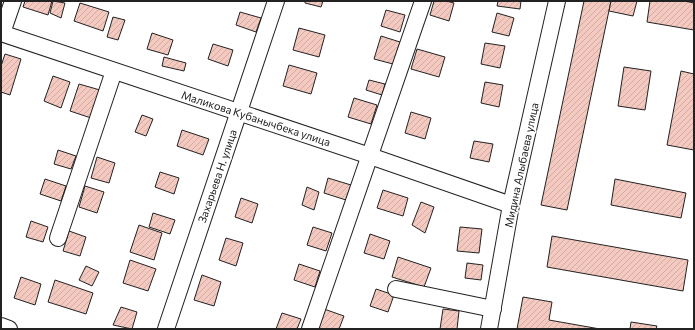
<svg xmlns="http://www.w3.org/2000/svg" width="695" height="330" font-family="Commissioner,sans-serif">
	<defs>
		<pattern id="building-hatch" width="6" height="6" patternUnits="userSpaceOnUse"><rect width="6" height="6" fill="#f3c9c0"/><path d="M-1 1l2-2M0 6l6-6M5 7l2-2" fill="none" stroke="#d0aca5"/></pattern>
	</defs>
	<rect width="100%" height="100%" fill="#fff"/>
	<!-- building -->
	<g fill="url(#building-hatch)" stroke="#222">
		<polygon points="25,1 52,1 48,15 23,7"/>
		<polygon points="53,1 65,3 61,18 50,13"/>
		<polygon points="305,1 323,1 321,7 305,3"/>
		<polygon points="434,1 446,1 454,3 449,21 430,15"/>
		<polygon points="498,1 521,1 520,9 497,6"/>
		<polygon points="584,1 611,1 567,210 541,205"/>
		<polygon points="611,1 637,1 633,16 609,11"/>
		<polygon points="650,1 684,1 694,3 694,30 647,22"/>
		<polygon points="80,3 109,12 103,31 74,21"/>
		<polygon points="386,10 405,15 400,32 381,26"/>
		<polygon points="240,12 261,18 256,32 236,25"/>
		<polygon points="497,13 514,18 509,36 492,32"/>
		<polygon points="113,17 125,20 118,40 107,37"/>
		<polygon points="299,28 325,35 319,57 293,50"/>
		<polygon points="152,33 173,40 168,55 147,49"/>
		<polygon points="381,36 400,42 393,64 374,59"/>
		<polygon points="485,43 505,46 500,68 481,64"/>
		<polygon points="213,44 233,50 228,66 208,59"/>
		<polygon points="417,49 445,57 439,77 411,69"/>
		<polygon points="5,54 21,59 10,95 1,92 1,66"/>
		<polygon points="164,57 186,63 184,71 162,66"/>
		<polygon points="289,65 317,73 311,94 283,86"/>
		<polygon points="624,67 651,71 645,110 618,106"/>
		<polygon points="681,71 694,74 694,150 667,145"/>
		<polygon points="53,76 70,82 61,108 44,101"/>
		<polygon points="369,80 385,84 382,95 366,90"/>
		<polygon points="485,82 503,85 499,107 481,103"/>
		<polygon points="79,84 100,90 91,118 70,111"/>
		<polygon points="354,98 377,105 371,124 348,117"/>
		<polygon points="411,112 431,118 425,139 405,133"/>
		<polygon points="142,115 153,119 146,136 135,132"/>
		<polygon points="182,130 209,139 203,155 177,146"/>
		<polygon points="474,141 493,144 489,162 470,158"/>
		<polygon points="58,150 76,156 71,169 54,164"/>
		<polygon points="97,157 115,163 109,183 91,178"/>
		<polygon points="160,172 179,178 174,194 155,187"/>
		<polygon points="328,178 351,185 346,200 324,193"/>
		<polygon points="45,179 66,186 61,201 40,194"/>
		<polygon points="615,179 686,193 681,218 611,205"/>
		<polygon points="85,186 104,192 97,213 79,207"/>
		<polygon points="307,187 319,192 314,210 302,205"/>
		<polygon points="383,190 408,198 403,216 377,208"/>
		<polygon points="241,198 258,204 252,223 235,217"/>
		<polygon points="421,202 434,207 425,233 412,225"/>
		<polygon points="153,213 175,220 170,234 149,227"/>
		<polygon points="31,221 48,227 43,242 26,237"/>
		<polygon points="139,225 162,233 154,260 130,252"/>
		<polygon points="313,227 332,233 326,251 307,245"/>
		<polygon points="460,227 482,229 479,253 457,251"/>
		<polygon points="69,231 86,237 80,256 63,251"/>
		<polygon points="370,234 390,241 384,259 364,253"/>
		<polygon points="552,236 688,260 683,291 547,267"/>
		<polygon points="226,238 243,243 236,266 219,260"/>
		<polygon points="398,257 431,268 424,287 392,277"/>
		<polygon points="130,260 156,269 148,291 123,283"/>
		<polygon points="467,263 483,265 481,280 465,278"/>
		<polygon points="299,264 320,271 315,287 294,280"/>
		<polygon points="86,266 99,272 92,286 79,280"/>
		<polygon points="202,275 221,282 214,306 194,300"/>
		<polygon points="21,277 41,284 35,305 14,298"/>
		<polygon points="55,280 93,293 86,314 48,302"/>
		<polygon points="376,289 394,295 388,312 370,306"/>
		<polygon points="523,297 552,302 549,320 600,329 517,329"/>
		<polygon points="121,307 137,312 132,329 113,325"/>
		<polygon points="324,309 344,316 339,329 317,329"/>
		<polygon points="443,309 459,311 457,329 440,329"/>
		<polygon points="282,313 301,319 297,329 276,329"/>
		<polygon points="631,322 657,326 656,329 630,329"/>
	</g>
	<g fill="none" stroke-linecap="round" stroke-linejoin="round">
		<!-- minor casing -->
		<g stroke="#222" stroke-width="18">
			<g id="minor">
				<polyline points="1,33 370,156 511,205"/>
				<polyline points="2,33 13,1"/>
				<polyline points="58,238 114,71"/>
				<polyline points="396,289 493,309"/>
				<polyline points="1,326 9,329"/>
				<polyline points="166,329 276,1"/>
				<polyline points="310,329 423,1"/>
				<polyline points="489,329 511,205 557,1"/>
			</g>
		</g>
		<!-- minor -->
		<use href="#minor" stroke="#fff" stroke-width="16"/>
	</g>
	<g text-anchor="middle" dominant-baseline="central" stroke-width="3" stroke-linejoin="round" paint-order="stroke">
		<!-- street labels -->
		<g font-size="11" fill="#222" stroke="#fff">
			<text transform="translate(256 118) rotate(18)">Маликова Кубанычбека улица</text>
			<text transform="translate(521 165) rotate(-78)">Мидина Алыбаева улица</text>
			<text transform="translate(217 176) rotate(-71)">Захарьева Н. улица</text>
		</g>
	</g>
	<!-- border -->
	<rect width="695" height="330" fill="none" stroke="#222222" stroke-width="4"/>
</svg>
